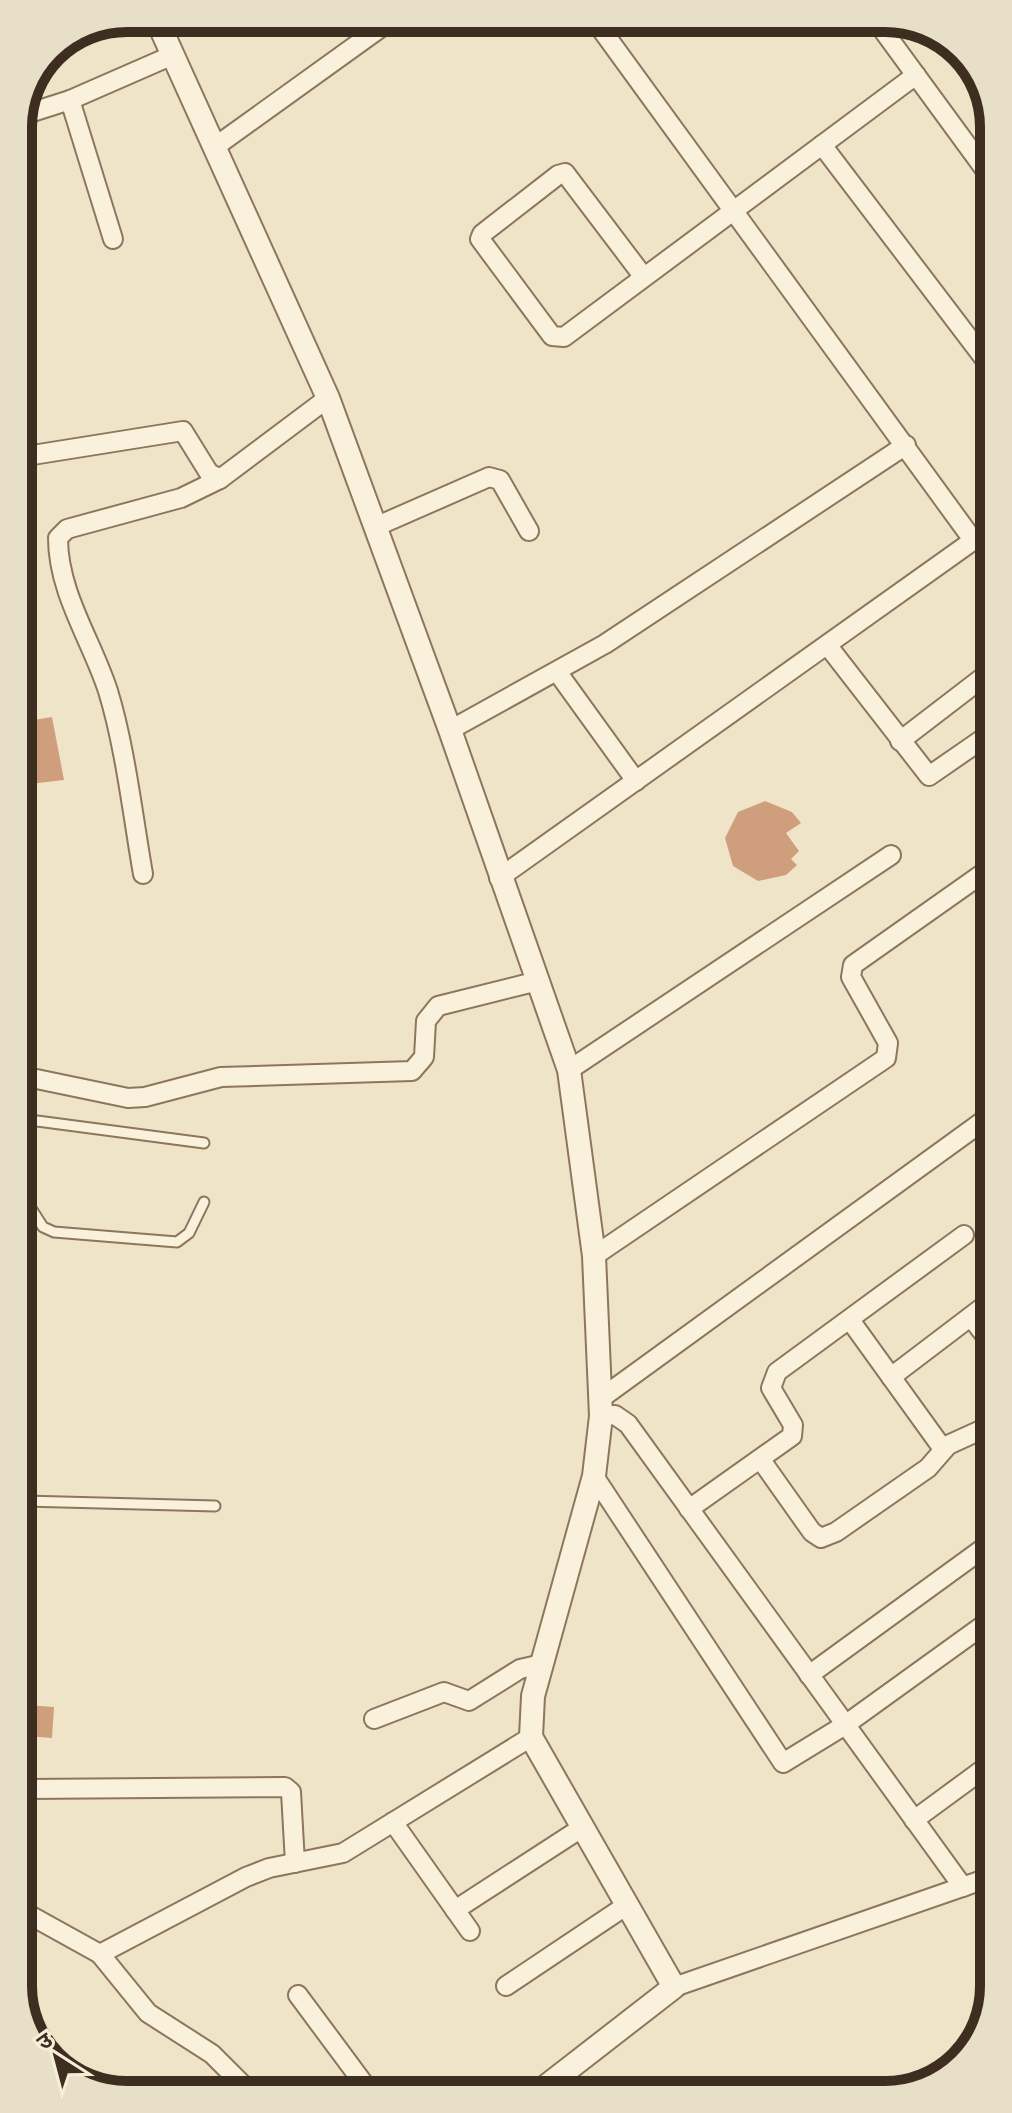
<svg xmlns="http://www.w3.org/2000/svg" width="1012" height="2113" font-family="Lora,'Noto Sans Devanagari',serif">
	<rect width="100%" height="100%" fill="#f0e4c8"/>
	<!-- building -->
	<g fill="#cf9f7d">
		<polygon points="52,717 64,780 21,785 21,722"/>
		<polygon points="765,801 792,812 801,823 786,833 799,851 791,859 797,865 786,875 758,881 733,866 725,838 738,812"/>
		<polygon points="25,1705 54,1707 52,1738 25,1736"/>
	</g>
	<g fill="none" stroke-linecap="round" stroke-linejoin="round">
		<!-- service casing -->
		<g stroke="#8d765c" stroke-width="13">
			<g id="service">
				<polyline points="22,1119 204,1143"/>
				<polyline points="23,1196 43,1227 54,1232 177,1242 189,1233 204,1202"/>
				<polyline points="24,1501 215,1506"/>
			</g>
		</g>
		<!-- minor casing -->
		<g stroke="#8d765c" stroke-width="22">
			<g id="minor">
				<polyline points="593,18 973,540"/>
				<polyline points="874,18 986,171"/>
				<polyline points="70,100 113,239"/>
				<polyline points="20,116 70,100 173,55"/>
				<polyline points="822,145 987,362"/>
				<polyline points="216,146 394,18"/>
				<polyline points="643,276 565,173 558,175 482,234 480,239 552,336 564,337 916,75"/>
				<polyline points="20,457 183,431 209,473 220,479 328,398"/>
				<polyline points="375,527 489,477 500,480 529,531"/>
				<polyline points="828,646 929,776 984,738"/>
				<polyline points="558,673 636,781"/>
				<polyline points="450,730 605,644 906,445"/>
				<polyline points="900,741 986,675"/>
				<path d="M143 874C133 817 125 746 108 691 92 641 58 593 58 538L67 529 181 498 220 479"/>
				<polyline points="499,878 988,530"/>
				<polyline points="569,1070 891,855"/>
				<polyline points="22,1076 128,1098 145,1097 221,1077 412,1071 424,1057 426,1021 438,1006 538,981"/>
				<polyline points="594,1256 886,1058 888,1043 851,977 853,965 989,869"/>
				<polyline points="971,1317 991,1343"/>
				<polyline points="850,1320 943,1449"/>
				<polyline points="891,1377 991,1301"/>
				<polyline points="600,1399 990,1116"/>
				<polyline points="601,1416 615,1415 628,1424 963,1887"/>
				<polyline points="761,1460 812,1532 821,1538 836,1532 928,1468 948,1445 992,1425"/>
				<polyline points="594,1476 783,1763 845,1725 992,1619"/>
				<polyline points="689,1509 792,1436 793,1425 771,1388 777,1372 964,1235"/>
				<polyline points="809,1675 992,1542"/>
				<polyline points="374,1719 444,1692 469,1701 520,1669 542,1664"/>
				<polyline points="25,1789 285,1787 291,1792 295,1863"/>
				<polyline points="914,1820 993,1762"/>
				<polyline points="393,1822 470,1931"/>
				<polyline points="455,1910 583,1827"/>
				<polyline points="26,1913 100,1954 246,1877 269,1868 343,1853 531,1737"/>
				<polyline points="100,1954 148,2013 212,2054 251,2093"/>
				<polyline points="506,1986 627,1905"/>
				<polyline points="674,1987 994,1876"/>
				<polyline points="298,1995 370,2092"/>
			</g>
		</g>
		<!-- tertiary casing -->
		<g stroke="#8d765c" stroke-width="26">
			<polyline id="tertiary" points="156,18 328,398 450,730 569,1070 594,1256 601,1416 594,1476 533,1696 531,1737 674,1987 540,2091"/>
		</g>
		<!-- service -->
		<use href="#service" stroke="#faf1dc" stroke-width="9"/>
		<!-- minor -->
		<use href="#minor" stroke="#faf1dc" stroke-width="18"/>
		<!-- tertiary -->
		<use href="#tertiary" stroke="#faf1dc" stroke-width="22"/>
	</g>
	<!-- crop -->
	<path d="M0 0H1012V2113H0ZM127 32H885A95 95 0 0 1 980 127V1986A95 95 0 0 1 885 2081H127A95 95 0 0 1 32 1986V127A95 95 0 0 1 127 32Z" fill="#e8dfc9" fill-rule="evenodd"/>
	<path fill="none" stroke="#3d2e20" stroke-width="10" d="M127 32H885A95 95 0 0 1 980 127V1986A95 95 0 0 1 885 2081H127A95 95 0 0 1 32 1986V127A95 95 0 0 1 127 32Z"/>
	<!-- north arrow -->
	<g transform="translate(56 2057) rotate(324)" stroke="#f7eed8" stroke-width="6" paint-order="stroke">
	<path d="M0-6L14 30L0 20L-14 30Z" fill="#3d2e20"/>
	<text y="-12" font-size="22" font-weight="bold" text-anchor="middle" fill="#3d2e20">उ</text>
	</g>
</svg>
